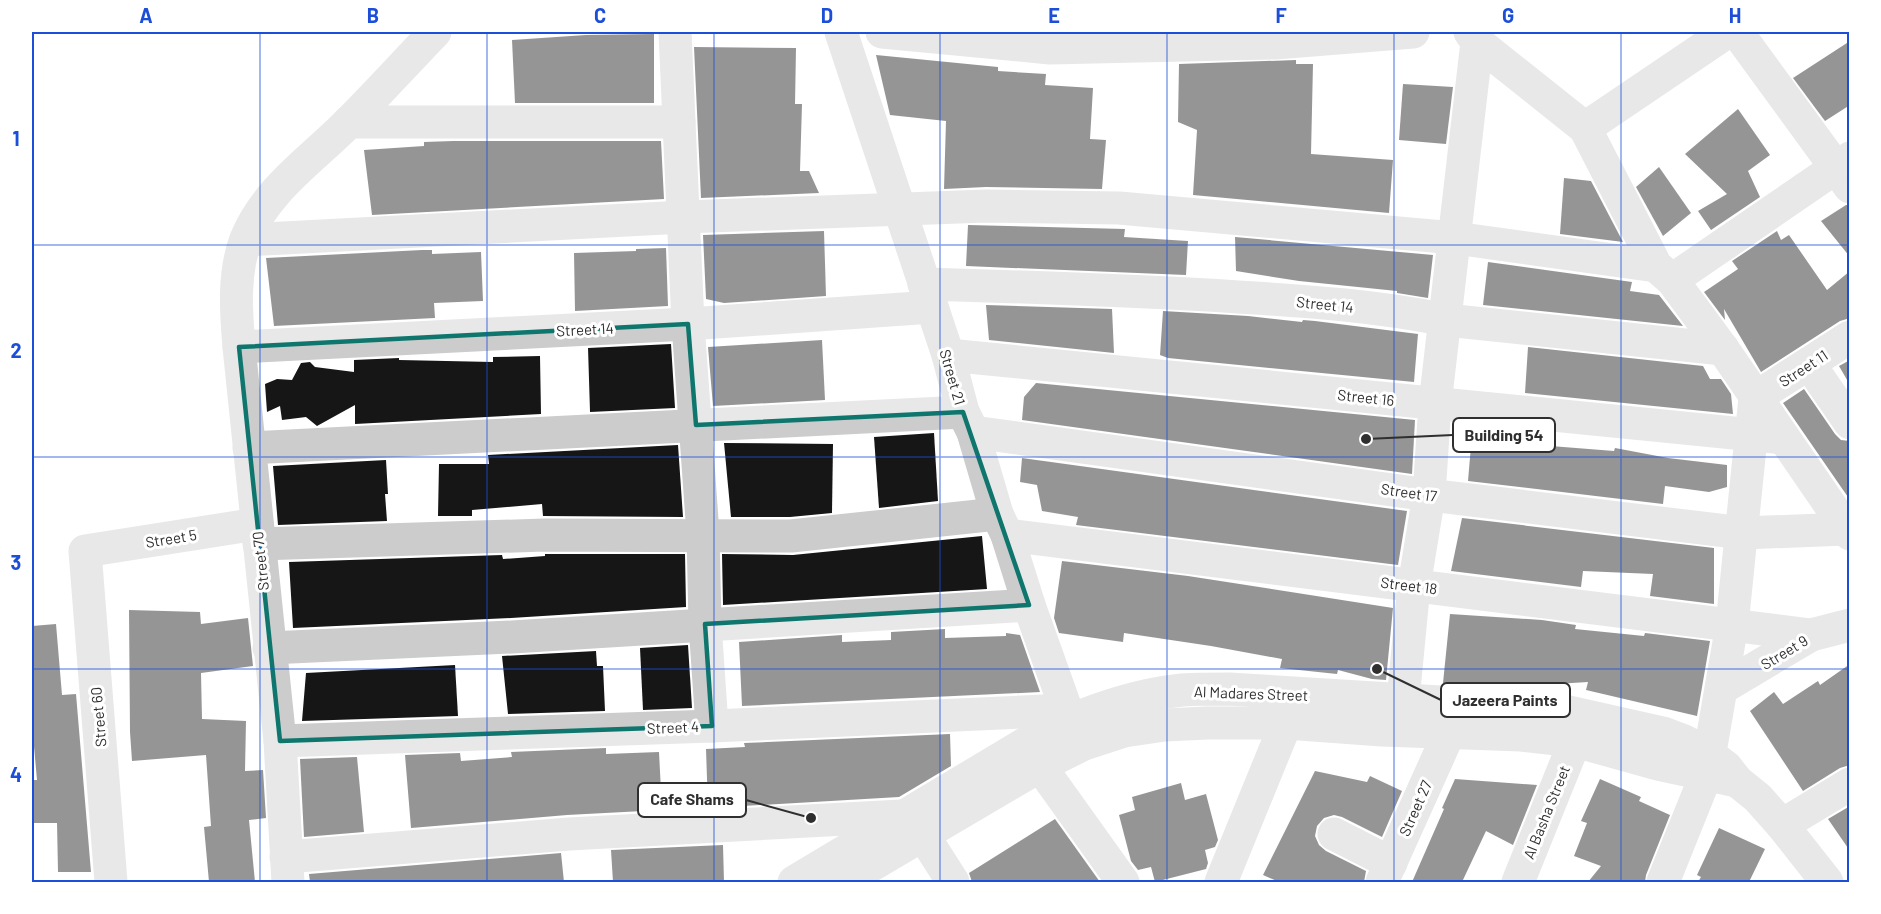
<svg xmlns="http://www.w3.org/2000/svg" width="1881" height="914" font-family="Barlow,sans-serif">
	<rect width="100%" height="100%" fill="#fff"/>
	<!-- building -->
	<g fill="#161616">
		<polygon points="654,34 654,103 515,103 512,40 586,35"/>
		<polygon points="1850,41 1850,105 1825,121 1793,78"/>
		<polygon points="694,47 796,48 795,104 802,104 800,171 809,171 819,193 701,198"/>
		<polygon points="876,55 998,67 998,71 1046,74 1045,85 1093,88 1090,139 1106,140 1102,189 986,187 944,189 946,121 890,115"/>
		<polygon points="1296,60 1296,64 1313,64 1311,154 1393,160 1389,213 1193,195 1197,130 1178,122 1179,64"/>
		<polygon points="1403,84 1453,87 1446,144 1399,140"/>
		<polygon points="1738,109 1770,155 1748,171 1760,197 1711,230 1698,211 1727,194 1685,154"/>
		<polygon points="453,141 661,141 664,199 372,215 364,150 424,146 424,142"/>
		<polygon points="1659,167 1691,213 1663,236 1636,187"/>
		<polygon points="1564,178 1591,181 1623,242 1560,234"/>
		<polygon points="1846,205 1850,205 1850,257 1821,221"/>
		<polygon points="968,225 1125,229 1124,237 1188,241 1186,275 966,266"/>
		<polygon points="824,231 826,296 724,303 706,299 703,235"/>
		<polygon points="1777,231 1781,240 1789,235 1827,290 1850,271 1850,318 1840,321 1761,372 1724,309 1725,320 1704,292 1738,269 1732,261"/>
		<polygon points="1235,237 1433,255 1428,298 1397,293 1397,291 1299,281 1236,271"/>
		<polygon points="666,248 668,306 575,311 574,253 636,251 636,249"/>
		<polygon points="422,250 432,250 432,254 481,252 483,301 434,303 435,318 274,326 266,258"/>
		<polygon points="1488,262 1632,282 1630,291 1659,295 1683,326 1483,305"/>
		<polygon points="986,305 1112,309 1114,353 989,340"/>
		<polygon points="1163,311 1248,316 1302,322 1303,320 1315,321 1418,334 1414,382 1168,358 1160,355"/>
		<polygon points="822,340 825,400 713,406 708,347"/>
		<polygon points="671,344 675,408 590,412 588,348"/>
		<polygon points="1528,347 1703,366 1710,379 1721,379 1731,394 1733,414 1525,393"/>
		<polygon points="540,356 541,414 355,424 355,405 317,426 306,417 282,420 280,406 267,412 265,384 277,379 292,380 301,363 310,362 315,367 354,372 354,360 399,358 399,360 493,362 493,357"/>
		<polygon points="1850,360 1850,385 1839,366"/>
		<polygon points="1036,383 1415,420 1412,474 1022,420 1024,397"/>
		<polygon points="1804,389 1835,434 1841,440 1850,441 1850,500 1783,403"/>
		<polygon points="934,433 938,501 879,508 874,437"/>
		<polygon points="1472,434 1539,440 1538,445 1614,451 1615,448 1668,458 1727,465 1727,487 1709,492 1665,486 1663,504 1468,481"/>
		<polygon points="724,443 833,444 832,513 790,517 731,517"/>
		<polygon points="678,445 683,517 543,516 542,504 472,510 472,516 438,516 439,464 489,464 488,455"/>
		<polygon points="1022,458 1407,511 1398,565 1076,525 1078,517 1042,511 1037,485 1020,482"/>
		<polygon points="386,460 388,494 385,494 387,521 278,525 273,466"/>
		<polygon points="1462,518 1714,548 1714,604 1650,596 1653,574 1583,571 1581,587 1451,571"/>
		<polygon points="982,536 987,589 723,605 722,554 793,555"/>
		<polygon points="545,554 685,554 686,607 511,618 293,628 289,562 502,555 503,559 545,556"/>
		<polygon points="1062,561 1188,576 1393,608 1386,680 1372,679 1338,670 1337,674 1280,668 1282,659 1211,646 1124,633 1123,642 1059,633 1054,618"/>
		<polygon points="129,610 200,612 201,624 248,618 253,666 201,673 202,719 246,721 245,771 263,770 266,818 249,820 255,882 209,882 204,827 211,826 206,755 132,761 130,732"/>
		<polygon points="1450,614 1542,620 1576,625 1575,629 1644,636 1645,633 1710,641 1697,716 1586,690 1588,682 1508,687 1443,683"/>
		<polygon points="56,624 62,695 76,694 91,872 58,872 57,823 32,823 32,780 37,780 32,724 32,626"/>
		<polygon points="945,629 945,638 1006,636 1006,633 1020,635 1040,692 742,706 739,642 842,635 842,642 891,640 891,632"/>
		<polygon points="688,645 692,708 643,710 640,648"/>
		<polygon points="596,651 597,666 603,666 605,711 508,714 502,656"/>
		<polygon points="1850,664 1850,765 1840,768 1803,791 1750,711 1774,692 1783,704 1818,681 1820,685"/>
		<polygon points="455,665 458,716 302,721 306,673"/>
		<polygon points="950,734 951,766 899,797 708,808 706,749 745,747 744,743"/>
		<polygon points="606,748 606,754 659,752 662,810 567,815 411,828 405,755 460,753 461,761 512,757 511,752"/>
		<polygon points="357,757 364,832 304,837 300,759"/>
		<polygon points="1315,771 1367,782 1370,776 1402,791 1382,837 1342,817 1334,815 1324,818 1317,826 1315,836 1319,845 1326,851 1366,871 1364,882 1279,882 1263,875"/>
		<polygon points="1455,779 1537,785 1513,845 1486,831 1462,882 1412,882 1444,809 1442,808"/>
		<polygon points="1600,779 1641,797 1639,801 1670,815 1646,875 1645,882 1588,882 1601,866 1574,856 1587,823 1581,821"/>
		<polygon points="1181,783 1185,800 1206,794 1218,840 1215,847 1205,850 1208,863 1206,869 1155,882 1151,867 1138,870 1131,861 1119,815 1135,810 1132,797"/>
		<polygon points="1850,806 1850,851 1828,819"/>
		<polygon points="1055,819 1100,882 972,882 969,873"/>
		<polygon points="1719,828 1765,849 1749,882 1698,882 1701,877 1697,875"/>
		<polygon points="723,845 724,882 613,882 611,850"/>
		<polygon points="561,853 564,882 310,882 309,874"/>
	</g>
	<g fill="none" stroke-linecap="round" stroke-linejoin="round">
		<!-- minor -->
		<g stroke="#ccc" stroke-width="33">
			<polyline points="675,32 688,324 703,534 705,624 712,726"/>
			<polyline points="841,32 948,355 963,412 973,432 997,514 1007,535 1029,605 1070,720"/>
			<polyline points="882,32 1050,48 1275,43 1413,32"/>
			<polyline points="1470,32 1477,42 1585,128 1656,266 1672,280 1723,349 1850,534"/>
			<polyline points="1737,32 1850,187"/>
			<polyline points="349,122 679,122"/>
			<polyline points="1585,128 1727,32"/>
			<polyline points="246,240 684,217 986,206 1119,208 1455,238 1656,266"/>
			<polyline points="1672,280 1850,158"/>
			<path d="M924 284C1029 287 1133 290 1238 297 1307 301 1378 306 1446 320L1723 349"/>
			<polyline points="239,347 688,324 932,307"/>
			<polyline points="948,355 1784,438"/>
			<polyline points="1810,365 1850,423"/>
			<polyline points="973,432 1429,495 1743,533 1846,529"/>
			<polyline points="249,448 963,412"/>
			<polyline points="1007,535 1811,635"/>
			<polyline points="259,544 545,535 791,536 997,514"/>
			<polyline points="269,648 512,637 1029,605"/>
			<polyline points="1722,688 1811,635 1850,625"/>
			<polyline points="1403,700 1414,586 1429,495 1435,404 1477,42"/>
			<polyline points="280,741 712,726 1066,710"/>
			<polyline points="1040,766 1123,882"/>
			<polyline points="1782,825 1850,784"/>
			<polyline points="1334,834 1391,863"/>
			<polyline points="923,835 953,882"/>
			<polyline points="286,857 569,834 901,816"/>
			<polyline points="111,882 85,551 257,524"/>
			<path d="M288 882 280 741 239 347C236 312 233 273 246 239 266 189 314 158 350 121 379 92 407 61 435 32"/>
			<path d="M794 882 1043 733C1086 712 1134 695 1182 690 1198 689 1214 689 1229 689L1556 709 1663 733 1684 741 1709 754 1726 767 1737 781 1758 798 1782 825 1827 882"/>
			<polyline points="843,882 1040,766 1084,744 1124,731 1165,725 1207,723 1286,723 1382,730 1521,735 1575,741 1658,764 1737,781"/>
			<polyline points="1221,882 1286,723 1277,705"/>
			<polyline points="1382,882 1449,733"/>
			<polyline points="1518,882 1575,741"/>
			<polyline points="1663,882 1706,775 1732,625 1755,398 1850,337"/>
		</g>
	</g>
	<!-- marked area -->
	<path d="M0 0H1881V914H0ZM688 324 696 425 963 412 1029 605 705 624 712 726 280 741 239 347Z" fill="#fff" fill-opacity=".55" fill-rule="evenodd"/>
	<path fill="none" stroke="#0f766e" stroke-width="4.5" stroke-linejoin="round" d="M688 324 696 425 963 412 1029 605 705 624 712 726 280 741 239 347Z"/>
	<!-- grid -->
	<path fill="none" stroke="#1d4ed8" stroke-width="1.5" stroke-opacity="0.55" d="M260 32V882M487 32V882M714 32V882M940 32V882M1167 32V882M1394 32V882M1621 32V882M32 245H1850M32 457H1850M32 669H1850"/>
	<g text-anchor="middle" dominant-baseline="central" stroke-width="6" stroke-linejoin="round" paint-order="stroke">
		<!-- street labels -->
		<g font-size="15" fill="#2f2f2f" stroke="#fff">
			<text transform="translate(1325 304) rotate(6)">Street 14</text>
			<text transform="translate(585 329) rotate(-3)">Street 14</text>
			<text transform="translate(1803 368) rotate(-33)">Street 11</text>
			<text transform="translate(953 377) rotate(74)">Street 21</text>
			<text transform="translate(1366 397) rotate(6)">Street 16</text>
			<text transform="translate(1409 492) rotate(8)">Street 17</text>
			<text transform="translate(171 538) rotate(-9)">Street 5</text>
			<text transform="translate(260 561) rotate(-96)">Street 70</text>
			<text transform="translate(1409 585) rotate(7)">Street 18</text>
			<text transform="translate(1784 652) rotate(-31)">Street 9</text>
			<text transform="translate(1251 693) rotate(2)">Al Madares Street</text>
			<text transform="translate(98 717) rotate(-95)">Street 60</text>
			<text transform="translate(673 727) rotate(-2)">Street 4</text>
			<text transform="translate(1415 808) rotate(-66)">Street 27</text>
			<text transform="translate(1546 812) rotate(-68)">Al Basha Street</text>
		</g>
	</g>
	<!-- callouts -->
	<path fill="none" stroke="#2f2f2f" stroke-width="2" d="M1366 439L1453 435M1377 669L1441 700M811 818L746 800"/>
	<g fill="#2f2f2f" stroke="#fff" stroke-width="2">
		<circle cx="1366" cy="439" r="6"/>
		<circle cx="1377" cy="669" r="6"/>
		<circle cx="811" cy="818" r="6"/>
	</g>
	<g fill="#fff" stroke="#2f2f2f" stroke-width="2">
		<rect x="1453" y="418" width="102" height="34" rx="6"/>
		<rect x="1441" y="683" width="129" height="34" rx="6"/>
		<rect x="638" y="783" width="108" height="34" rx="6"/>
	</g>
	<g font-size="16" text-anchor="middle" font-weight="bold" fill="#2f2f2f">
		<text x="1504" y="441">Building 54</text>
		<text x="1505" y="706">Jazeera Paints</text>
		<text x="692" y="805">Cafe Shams</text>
	</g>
	<!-- border -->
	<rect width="1881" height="914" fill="none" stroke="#ffffff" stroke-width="66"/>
	<rect x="33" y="33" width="1815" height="848" fill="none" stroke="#1d4ed8" stroke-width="2"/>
	<g font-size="20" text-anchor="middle" font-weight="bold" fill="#1d4ed8">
		<text x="146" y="23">A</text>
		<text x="373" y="23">B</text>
		<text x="600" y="23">C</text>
		<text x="827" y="23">D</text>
		<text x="1054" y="23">E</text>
		<text x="1281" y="23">F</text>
		<text x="1508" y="23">G</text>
		<text x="1735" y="23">H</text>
		<text x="16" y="146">1</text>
		<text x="16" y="358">2</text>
		<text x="16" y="570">3</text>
		<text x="16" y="782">4</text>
	</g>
</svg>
